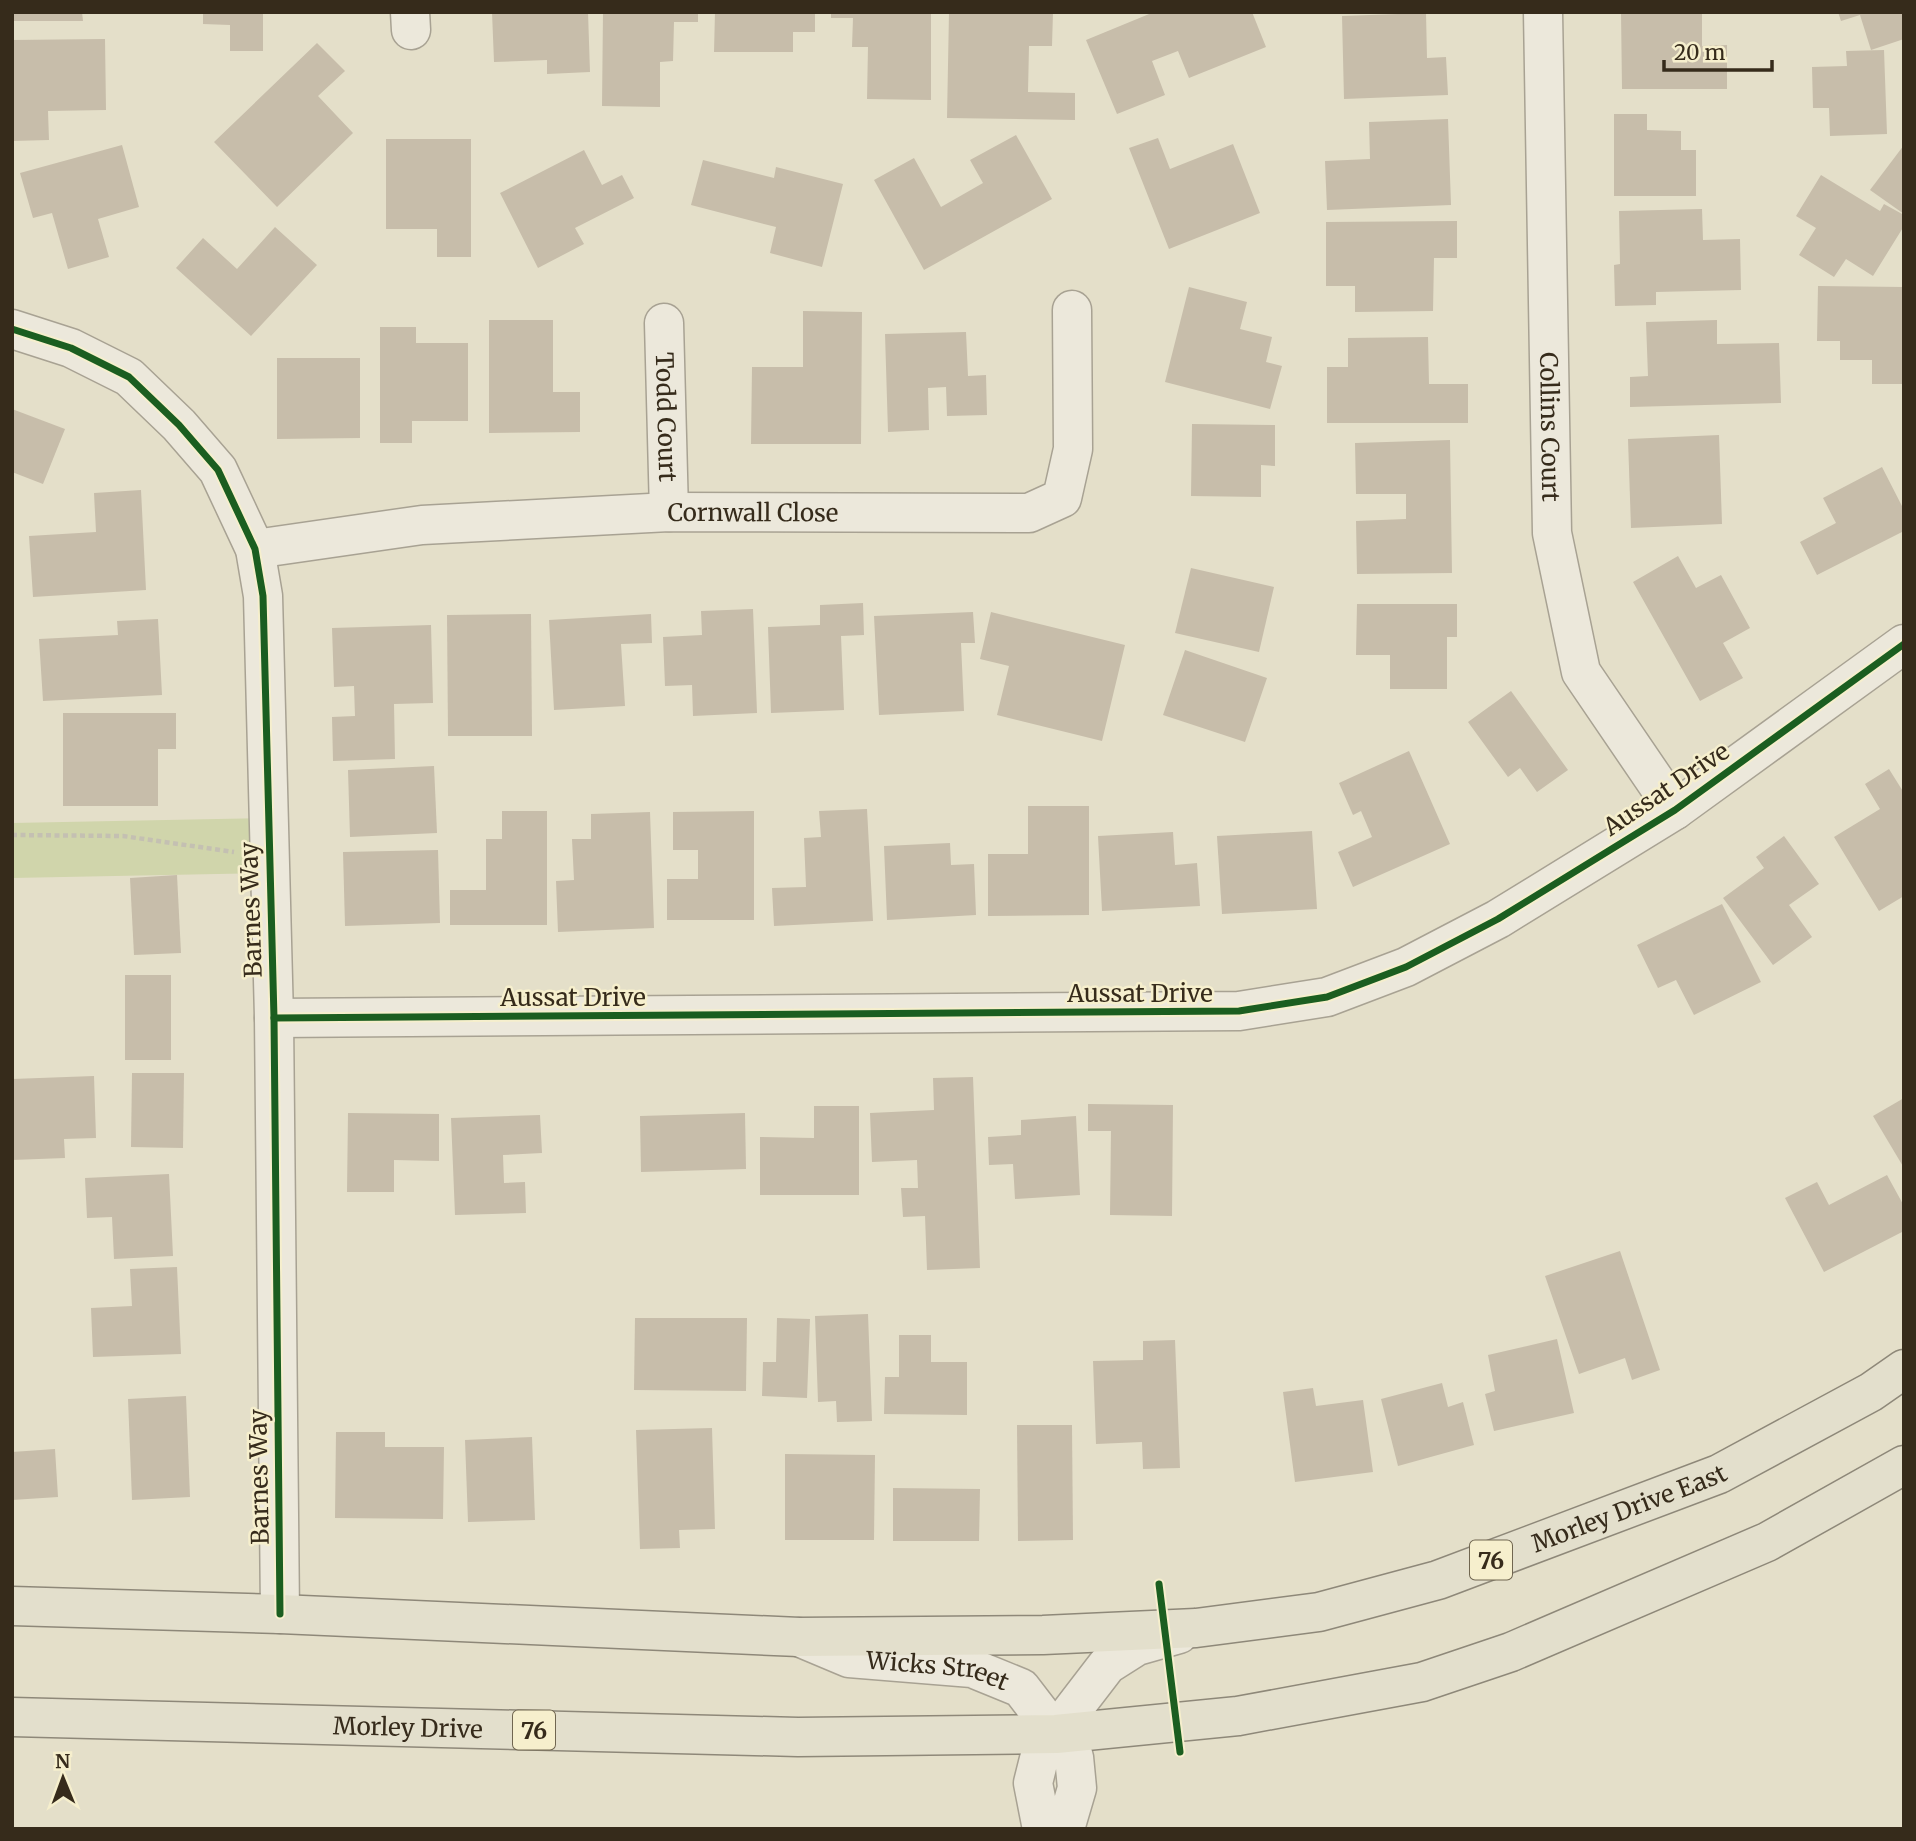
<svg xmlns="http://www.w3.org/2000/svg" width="1916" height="1841" font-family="Merriweather,serif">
	<rect width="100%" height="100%" fill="#e4dfc9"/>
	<!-- green -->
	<polygon fill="#d0d5ab" points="267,818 268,873 12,878 12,823"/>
	<!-- building -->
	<g fill="#c7bdaa">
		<polygon points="12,12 82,12 83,21 12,21"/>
		<polygon points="203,12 263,12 263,51 230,51 230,25 203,24"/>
		<polygon points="492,12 588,12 590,72 547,74 547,60 494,62"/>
		<polygon points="603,12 698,12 698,22 674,22 673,61 660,62 660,107 602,106"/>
		<polygon points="715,12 815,12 815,32 793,32 793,52 714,52"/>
		<polygon points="831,12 931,12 931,100 867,99 868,47 852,47 853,18 831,18"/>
		<polygon points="949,12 1053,12 1052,46 1029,46 1028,92 1075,93 1075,120 947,118"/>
		<polygon points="1154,12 1252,12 1266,47 1189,78 1178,51 1152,61 1165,95 1117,114 1086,40"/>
		<polygon points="1621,12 1702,12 1702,46 1727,45 1727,89 1622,89"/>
		<polygon points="1838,12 1904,12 1904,39 1871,50 1860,15 1841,21"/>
		<polygon points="1426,13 1427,58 1446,57 1448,95 1344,99 1342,16"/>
		<polygon points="105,39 106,110 48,111 49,140 12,141 12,40"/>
		<polygon points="317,43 345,71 318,96 353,133 277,207 214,142"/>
		<polygon points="1884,50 1887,134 1830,136 1829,108 1813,108 1812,67 1847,66 1846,51"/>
		<polygon points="1614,114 1647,114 1647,130 1681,131 1681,150 1696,150 1696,196 1614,196"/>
		<polygon points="1448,119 1451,205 1327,210 1325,161 1370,159 1369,122"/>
		<polygon points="1016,135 1052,199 924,270 874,180 914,158 941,207 983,183 970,160"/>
		<polygon points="1158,138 1170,169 1233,144 1260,213 1169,249 1129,148"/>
		<polygon points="386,139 471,139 471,257 437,257 437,229 386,229"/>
		<polygon points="122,145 139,207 98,219 109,257 68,269 52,213 33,218 20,173"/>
		<polygon points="1904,145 1904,214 1870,190"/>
		<polygon points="584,150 602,185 622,175 634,198 575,228 584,244 538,268 500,193"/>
		<polygon points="703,160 774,178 776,167 843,184 822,267 770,253 776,227 691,205"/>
		<polygon points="1821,175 1880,211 1884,204 1904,215 1904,226 1873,276 1846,259 1834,277 1799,255 1816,228 1796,216"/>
		<polygon points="1702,209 1703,240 1740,239 1741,290 1656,292 1656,305 1615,306 1614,265 1620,264 1619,211"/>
		<polygon points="1457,221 1457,258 1434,258 1433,311 1355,312 1355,286 1326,286 1326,222"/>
		<polygon points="275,227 317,265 251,336 176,268 203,238 237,269"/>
		<polygon points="1818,286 1904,287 1904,384 1872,384 1872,360 1840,360 1840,341 1817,341"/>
		<polygon points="1189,287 1247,302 1240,329 1272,337 1266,362 1282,366 1270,409 1165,382"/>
		<polygon points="803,311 862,312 861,444 751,444 752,367 803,367"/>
		<polygon points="489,320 553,320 553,392 580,392 580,432 489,433"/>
		<polygon points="1717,320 1717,344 1779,343 1781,403 1630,407 1630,377 1648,376 1646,322"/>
		<polygon points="380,327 416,327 416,343 468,343 468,421 412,421 412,443 380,443"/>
		<polygon points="966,332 968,376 986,375 987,415 947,416 946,387 928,388 929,430 888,432 885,334"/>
		<polygon points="1428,337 1429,384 1468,384 1468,423 1327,423 1327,367 1348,367 1348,338"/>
		<polygon points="277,358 360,358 360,438 277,439"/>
		<polygon points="12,409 65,429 43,484 12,472"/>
		<polygon points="1192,424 1275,425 1275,466 1261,465 1261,497 1191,496"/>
		<polygon points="1719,435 1722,524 1631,528 1628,439"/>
		<polygon points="1450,440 1452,573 1357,574 1356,521 1406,519 1406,494 1356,494 1355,443"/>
		<polygon points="1882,467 1904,510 1904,531 1817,575 1800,542 1836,523 1823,498"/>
		<polygon points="141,490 146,590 33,597 29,536 96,532 94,493"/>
		<polygon points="1678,556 1696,588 1721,575 1750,628 1723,643 1743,678 1700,701 1633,582"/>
		<polygon points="1191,568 1274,587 1259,652 1175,633"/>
		<polygon points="863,603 864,635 841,636 844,710 771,713 768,627 820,625 820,605"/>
		<polygon points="1357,604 1457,604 1457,637 1447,637 1447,689 1390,689 1390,655 1356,655"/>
		<polygon points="753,609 757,713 693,716 692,685 665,686 663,637 702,635 701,611"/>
		<polygon points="973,612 975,643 961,643 964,711 879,715 874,616"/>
		<polygon points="991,612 1125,645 1102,741 997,715 1009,666 980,659"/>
		<polygon points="531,614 532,736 448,736 447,615"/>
		<polygon points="651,614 652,643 621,644 625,706 554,710 549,620"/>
		<polygon points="158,619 162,695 43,701 39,639 118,635 117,621"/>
		<polygon points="431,625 433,703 394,704 395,759 333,761 332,717 355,716 354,686 334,687 332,628"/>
		<polygon points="1185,650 1267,678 1245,742 1163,715"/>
		<polygon points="1511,691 1568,770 1537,792 1520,768 1508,777 1468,722"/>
		<polygon points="63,713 176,713 176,749 158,749 158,806 63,806"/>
		<polygon points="1409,751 1450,844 1353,887 1338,852 1372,837 1361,811 1353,815 1339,783"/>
		<polygon points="434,766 437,833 350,837 348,770"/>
		<polygon points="1889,769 1904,793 1904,896 1879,911 1834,837 1880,809 1865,784"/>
		<polygon points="1028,806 1089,806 1089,915 988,916 988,854 1028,854"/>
		<polygon points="867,809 873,921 774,926 772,888 806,887 804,838 821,837 819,811"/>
		<polygon points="502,811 547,811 547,925 450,925 450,890 486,890 486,839 502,839"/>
		<polygon points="754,811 754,920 667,920 667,879 698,879 698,850 673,850 673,812"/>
		<polygon points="650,812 654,928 558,932 556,881 574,880 572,839 591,839 591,814"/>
		<polygon points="1312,831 1317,909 1222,914 1217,836"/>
		<polygon points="1173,832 1175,865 1197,863 1200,906 1102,911 1098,836"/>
		<polygon points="1784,836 1819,884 1789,905 1812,937 1773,965 1723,898 1764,868 1756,857"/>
		<polygon points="950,843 951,865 974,864 976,915 887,920 884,846"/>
		<polygon points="438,850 440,923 345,926 343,852"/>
		<polygon points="177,875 181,953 134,955 130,878"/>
		<polygon points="1722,904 1761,982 1694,1015 1676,980 1658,988 1637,945"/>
		<rect x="125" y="975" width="46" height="85"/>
		<polygon points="132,1073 184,1073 183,1148 131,1147"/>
		<polygon points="94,1076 96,1138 64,1139 65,1158 12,1160 12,1079"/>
		<polygon points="973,1077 980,1268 927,1270 925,1216 903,1217 901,1188 918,1188 917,1160 872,1162 870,1113 934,1110 933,1078"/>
		<polygon points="1904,1098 1904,1168 1873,1116"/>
		<polygon points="1088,1104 1173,1105 1172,1216 1110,1215 1111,1131 1088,1131"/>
		<polygon points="814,1106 859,1106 859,1195 760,1195 760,1137 814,1138"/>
		<polygon points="348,1113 439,1114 439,1161 394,1160 394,1192 347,1192"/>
		<polygon points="745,1113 746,1169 641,1172 640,1116"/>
		<polygon points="540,1115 542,1153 503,1155 504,1183 525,1182 526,1213 455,1215 451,1118"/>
		<polygon points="1076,1116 1080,1195 1015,1199 1013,1164 989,1165 988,1137 1021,1135 1021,1120"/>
		<polygon points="169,1174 173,1256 114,1259 112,1217 87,1218 85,1178"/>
		<polygon points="1887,1175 1904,1206 1904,1231 1824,1272 1785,1198 1817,1182 1829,1205"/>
		<polygon points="1620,1251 1660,1370 1632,1380 1625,1358 1579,1374 1545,1276"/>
		<polygon points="177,1267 181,1354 93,1357 91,1308 132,1306 130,1269"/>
		<polygon points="868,1314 872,1421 837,1422 836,1401 818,1402 815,1316"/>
		<polygon points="635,1318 747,1318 746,1391 634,1390"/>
		<polygon points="777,1318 810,1319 807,1398 762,1396 763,1362 776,1362"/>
		<polygon points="899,1335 931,1335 931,1362 967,1362 967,1415 884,1414 885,1377 899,1377"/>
		<polygon points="1557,1339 1574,1413 1494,1431 1485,1394 1495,1391 1488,1355"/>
		<polygon points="1175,1340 1180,1468 1143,1469 1142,1442 1096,1444 1093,1361 1143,1360 1143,1341"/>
		<polygon points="1442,1383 1448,1407 1463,1402 1474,1445 1398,1466 1381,1399"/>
		<polygon points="1313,1388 1316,1406 1363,1400 1373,1472 1295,1482 1283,1392"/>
		<polygon points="186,1396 190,1497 132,1500 128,1399"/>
		<polygon points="1017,1425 1072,1425 1073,1540 1018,1541"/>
		<polygon points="712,1428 715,1529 679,1530 680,1548 640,1549 636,1430"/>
		<polygon points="336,1432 385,1432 385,1447 444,1447 443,1519 335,1518"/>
		<polygon points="532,1437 535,1520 468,1522 465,1440"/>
		<polygon points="55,1449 58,1497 12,1500 12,1452"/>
		<polygon points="785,1454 875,1455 874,1540 785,1540"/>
		<polygon points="893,1488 980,1489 979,1541 893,1541"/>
	</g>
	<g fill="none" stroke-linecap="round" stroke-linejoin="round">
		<!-- minor casing -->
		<g stroke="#a8a293" stroke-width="41">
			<g id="minor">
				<polyline points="410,12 411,30"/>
				<path id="s1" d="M1543 12 1552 533 1581 672 1675 810"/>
				<path id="s2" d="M664 323 669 512"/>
				<polyline points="12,329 71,348 129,377 179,425 218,470 255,549 263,596 274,1018 280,1614"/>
				<path id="s3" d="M255 549 422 525 669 512 1029 513 1062 498 1073 449 1072 310"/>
				<polyline points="274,1018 1239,1011 1327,997 1406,967 1498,919 1675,810 1904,644"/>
				<path id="s4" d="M799 1637 849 1658 972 1668 1021 1688 1074 1757 1077 1788 1065 1829"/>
				<polyline points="1042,1829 1033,1783 1041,1751 1107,1665 1137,1646 1179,1634"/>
			</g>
		</g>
		<!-- major casing -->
		<g stroke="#8e8879" stroke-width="41">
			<g id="major">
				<path id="s5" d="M12 1606 280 1614 799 1637 1043 1635 1196 1628 1319 1612 1438 1580 1719 1474 1871 1392 1904 1369"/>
				<path id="s6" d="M12 1717 798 1737 1056 1734 1238 1716 1422 1682 1511 1652 1767 1542 1904 1465"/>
			</g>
		</g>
		<!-- path -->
		<polyline stroke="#c4c0b2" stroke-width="4.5" stroke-dasharray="5 3.5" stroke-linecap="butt" points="12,835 123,836 234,852"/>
		<!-- minor -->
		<use href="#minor" stroke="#ece8db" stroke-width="38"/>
		<!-- major -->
		<use href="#major" stroke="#e3dfcc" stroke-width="38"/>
		<!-- cycleway casing -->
		<g stroke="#f6efcd" stroke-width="11">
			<g id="cycleway">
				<polyline points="12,329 71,348 129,377 179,425 218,470 255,549 263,596 274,1018 280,1614"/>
				<polyline points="274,1018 1239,1011 1327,997 1406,967 1498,919 1675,810 1904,644"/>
				<polyline points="1159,1584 1180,1752"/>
			</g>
		</g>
		<!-- cycleway -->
		<use href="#cycleway" stroke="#1b5e20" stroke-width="7"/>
	</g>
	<g text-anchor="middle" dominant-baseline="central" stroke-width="5" stroke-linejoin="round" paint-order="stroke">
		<!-- shield labels -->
		<g fill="#f6efcd" stroke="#706650" stroke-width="2">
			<rect x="1470" y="1540.5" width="42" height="39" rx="5"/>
			<rect x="513" y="1710.5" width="42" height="39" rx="5"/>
		</g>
		<g font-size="23" font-weight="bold" fill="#362b1b">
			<text x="1491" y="1560">76</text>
			<text x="534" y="1730">76</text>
		</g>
		<!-- street labels -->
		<g font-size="24" fill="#362b1b" stroke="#f6efcd">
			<text stroke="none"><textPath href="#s2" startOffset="94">Todd Court</textPath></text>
			<text stroke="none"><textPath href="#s1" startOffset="415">Collins Court</textPath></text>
			<text stroke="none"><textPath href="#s3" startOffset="500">Cornwall Close</textPath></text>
			<text transform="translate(1666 789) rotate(-34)">Aussat Drive</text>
			<text transform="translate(251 910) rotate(-92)">Barnes Way</text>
			<text x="1140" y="993">Aussat Drive</text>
			<text x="573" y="997">Aussat Drive</text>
			<text transform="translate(259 1477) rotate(-91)">Barnes Way</text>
			<text stroke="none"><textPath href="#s5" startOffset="1636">Morley Drive East</textPath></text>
			<text stroke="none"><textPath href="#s4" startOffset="144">Wicks Street</textPath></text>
			<text stroke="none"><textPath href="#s6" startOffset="396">Morley Drive</textPath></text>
		</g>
	</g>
	<!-- border -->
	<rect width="1916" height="1841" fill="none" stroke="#362b1b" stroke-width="28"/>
	<!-- north arrow -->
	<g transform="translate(63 1778) rotate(359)" stroke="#f6efcd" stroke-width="5" paint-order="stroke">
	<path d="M0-5L12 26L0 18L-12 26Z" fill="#362b1b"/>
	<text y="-10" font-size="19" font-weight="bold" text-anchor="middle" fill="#362b1b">N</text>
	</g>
	<!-- scale -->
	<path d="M1664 60v10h108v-10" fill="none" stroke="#362b1b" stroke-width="3.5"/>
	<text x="1674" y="60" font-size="21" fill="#362b1b" stroke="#f6efcd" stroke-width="5" paint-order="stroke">20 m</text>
</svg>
